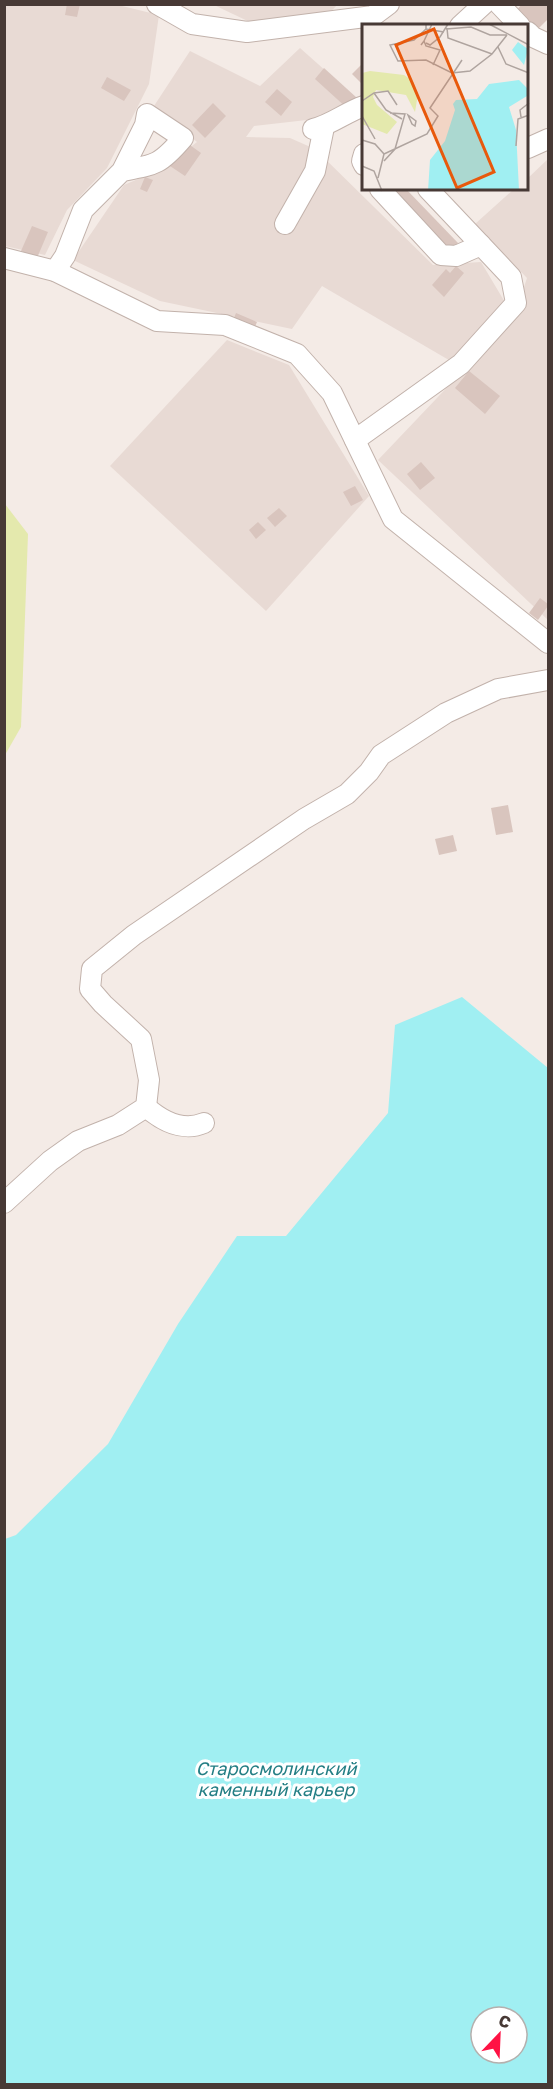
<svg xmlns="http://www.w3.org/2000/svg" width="553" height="2089" font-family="'Golos Text',sans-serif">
	<rect width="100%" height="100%" fill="#f4ebe6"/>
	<!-- residential -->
	<g fill="#e8dad4">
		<polygon points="5,5 118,5 159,15 149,84 107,168 67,210 45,255 5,246"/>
		<polygon points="214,5 337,5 327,16 254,24"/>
		<polygon points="300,48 354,96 333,117 254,126 246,137 290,138 315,149 433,265 481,262 506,304 454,363 322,286 292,329 160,301 73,260 124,185 164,168 197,142 154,106 190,51 260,86"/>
		<polygon points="548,159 548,620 378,460 514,317 527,278 475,224 514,189 528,189 528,178"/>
		<polygon points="227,340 289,365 369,496 266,611 110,466"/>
	</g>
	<!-- green -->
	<polygon fill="#e4e9ad" points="5,504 28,534 21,727 5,755"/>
	<!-- water -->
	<path fill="#a0eff2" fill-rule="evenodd" d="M462 997 548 1068V2084H5V1539L16 1535 108 1444 178 1324 237 1236H286L388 1113 395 1025ZM481 2017H517V2053H481Z"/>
	<!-- building -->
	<g fill="#d9c5be">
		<polygon points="67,4 80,4 77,17 65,15"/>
		<polygon points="522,4 548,4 548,19 535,32 515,12"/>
		<polygon points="364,62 364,86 352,74"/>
		<polygon points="324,68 357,98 348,109 315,79"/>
		<polygon points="107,77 131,90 124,101 101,88"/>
		<polygon points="277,89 292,102 281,116 265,102"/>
		<polygon points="213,103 226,116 205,138 192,125"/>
		<polygon points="187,143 201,153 185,176 170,166"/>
		<polygon points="145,177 153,180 147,192 140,189"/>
		<polygon points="383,189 406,189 458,243 446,255"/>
		<polygon points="32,226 48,232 37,258 21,251"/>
		<polygon points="456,266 464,273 444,297 432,285 446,269 450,273"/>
		<polygon points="236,313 257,322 253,331 232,323"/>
		<polygon points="469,371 500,396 485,414 455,388"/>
		<polygon points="421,462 435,478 420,490 407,474"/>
		<polygon points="355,486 363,500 351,506 343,492"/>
		<polygon points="279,508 287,516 275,527 267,518"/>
		<polygon points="258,522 266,530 256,539 249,530"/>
		<polygon points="540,598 548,604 548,606 538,620 529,613"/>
		<polygon points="508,805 513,832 496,835 491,808"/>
		<polygon points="453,835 457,851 439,855 435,839"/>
	</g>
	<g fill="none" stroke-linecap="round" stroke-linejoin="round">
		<!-- minor casing -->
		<g stroke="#c2b2ab" stroke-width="22">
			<g id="minor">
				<polyline points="157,4 192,24 247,32 373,16 389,4"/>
				<polyline points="499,4 520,26"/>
				<polyline points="460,26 484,4"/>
				<polyline points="528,32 533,37 548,44"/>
				<path d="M313 129C331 125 346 112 364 106"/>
				<polyline points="528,148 548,139"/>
				<polyline points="364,154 362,161 364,165"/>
				<polyline points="428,189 481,245"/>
				<polyline points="285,224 315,171 324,127"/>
				<polyline points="4,258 55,271 157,321 225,325 297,354 332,393 393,519 548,643"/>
				<path d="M55 271 65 256 83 210 122 171 145 125 147 114 183 138C160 165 155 165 122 171"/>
				<polyline points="355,440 461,364 516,303 511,277 481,245 456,256 441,255 380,189"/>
				<path d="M146 1107C162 1121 183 1132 204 1123"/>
				<polyline points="4,1203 50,1161 78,1141 118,1125 146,1107 149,1080 141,1039 103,1004 90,989 92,969 134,935 304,819 347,794 369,772 381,755 446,713 498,689 548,680"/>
			</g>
		</g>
		<!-- minor -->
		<use href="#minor" stroke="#fff" stroke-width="20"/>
	</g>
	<g text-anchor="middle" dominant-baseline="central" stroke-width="6" stroke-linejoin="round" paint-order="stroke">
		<!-- water labels -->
		<g font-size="18" font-style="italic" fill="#237e84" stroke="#fff">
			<text x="276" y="1768">Старосмолинский<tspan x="276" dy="21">каменный карьер</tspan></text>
		</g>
	</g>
	<!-- overview -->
	<g transform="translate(362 24)">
		<rect width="166" height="166" fill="#f4ebe6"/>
		<path d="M8 47 42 51 51 57 56 70 53 88 44 71 14 66 11 73 15 81 35 98 25 110 0 100V49Z" fill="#e4e9ad"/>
		<path d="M156 18 166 25 162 41 150 26ZM157 56 166 65 165 72 147 83 154 106 157 166 66 167 68 136 83 117 93 86 91 80 94 76 115 75 127 60Z" fill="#a0eff2"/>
		<path fill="none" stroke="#afa49f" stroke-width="1.5" d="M64 0V5L82 8M127 0 167 21M85 4 86 14 130 30M64 5 52 16 28 21 36 37 64 36 90 49 108 47 130 30 145 11M84 5 109 3 128 11H145M62 17 70 0M64 19 68 21 78 13 86 0M59 21 62 17 64 22 78 26 71 41M136 23 144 40 167 49M12 69 24 86 40 95M0 77 12 69 26 67 35 81M46 91 54 97 53 102 50 100ZM0 92 13 115M159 93 158 86 167 79M0 116 13 120 22 130 16 154M154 122 156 95 167 91M22 130 65 110 76 92 68 84 100 36M22 137 33 125 43 90 28 89M0 142 12 147 20 167"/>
		<path fill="#e8590c" fill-opacity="0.15" stroke="#e8590c" stroke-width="3" d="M72 5 132 148 95 164 34 21Z"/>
		<rect width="166" height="166" fill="none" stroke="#473935" stroke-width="3"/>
	</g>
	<!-- border -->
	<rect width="553" height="2089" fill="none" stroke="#473935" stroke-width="12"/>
	<!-- north arrow -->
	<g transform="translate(499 2035) rotate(23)"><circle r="28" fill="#ffffff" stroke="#b5b0ae" stroke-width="1.5"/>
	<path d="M0-4.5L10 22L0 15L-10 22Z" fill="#ff1244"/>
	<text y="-9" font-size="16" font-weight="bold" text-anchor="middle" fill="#473935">С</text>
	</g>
</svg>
